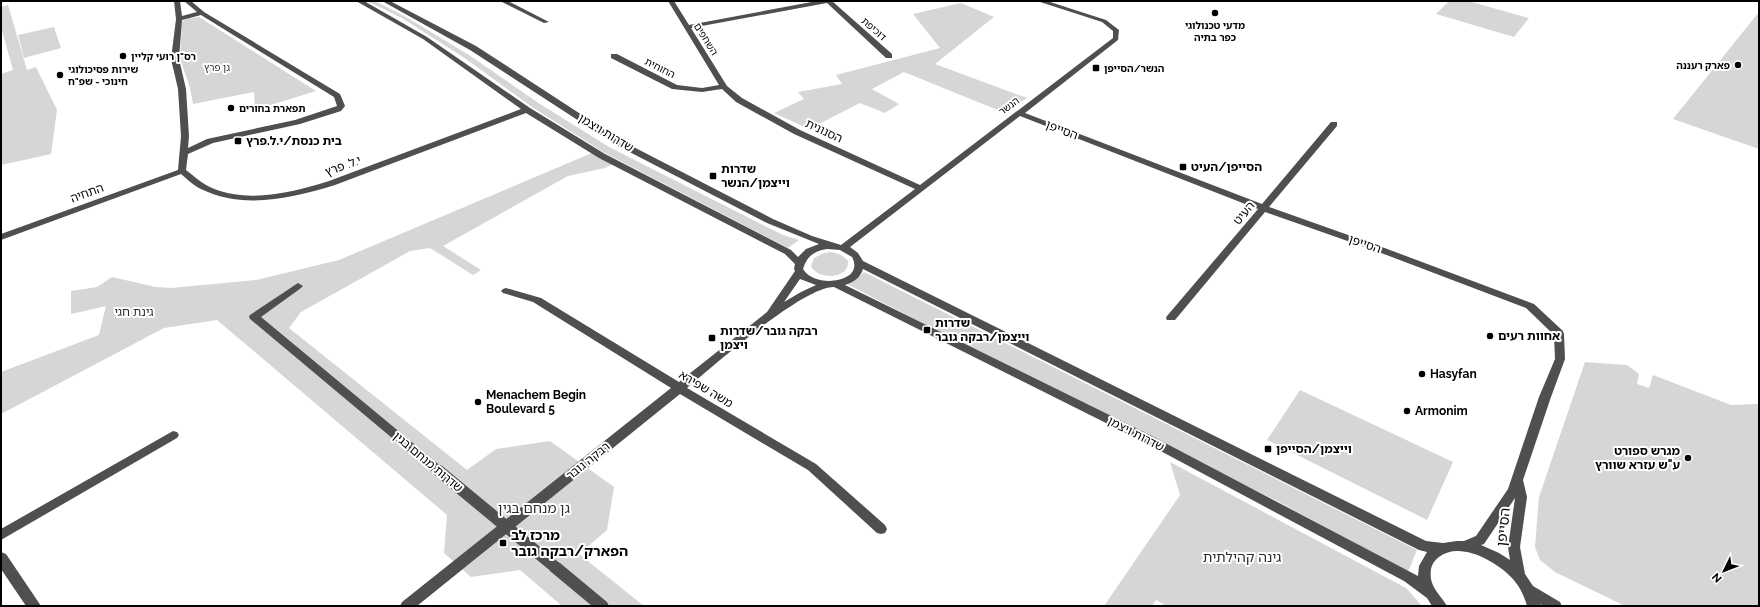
<svg xmlns="http://www.w3.org/2000/svg" width="1760" height="607" font-family="Raleway,'Noto Sans Hebrew',sans-serif">
	<rect width="100%" height="100%" fill="#fff"/>
	<!-- green -->
	<g fill="#d6d6d6">
		<polygon points="367,1 375,1 406,17 469,55 540,104 609,147 783,235 799,240 788,248 603,152 532,107 463,57 402,18"/>
		<polygon points="1449,1 1468,1 1529,18 1514,37 1436,14"/>
		<polygon points="961,3 994,17 935,64 1027,98 1005,113 904,72 872,89 899,104 885,113 860,103 809,129 774,113 804,99 798,92 842,84 836,75 940,48 913,14"/>
		<polygon points="8,5 27,70 36,67 57,110 51,154 1,165 1,74 13,70 1,27 1,7"/>
		<polygon points="1759,12 1759,149 1673,119"/>
		<polygon points="199,17 316,91 255,110 254,92 193,104 190,88 180,58 182,21 189,18"/>
		<polygon points="54,27 61,48 24,58 18,35"/>
		<polygon points="592,153 613,164 605,168 568,176 443,246 481,270 473,275 430,248 410,251 301,312 289,328 467,470 496,449 550,441 614,487 607,530 579,554 644,606 562,606 520,570 471,577 444,553 447,515 217,320 164,328 1,414 1,372 99,335 106,306 71,314 71,291 97,287 112,277 156,287 171,288 256,280 339,260"/>
		<path d="M830 252C838 253 843 255 848 261 850 280 817 280 811 266L814 258 824 253Z"/>
		<polygon points="864,272 1417,550 1408,572 1279,502 972,349 847,284 860,276"/>
		<polygon points="1585,362 1627,365 1639,374 1637,384 1649,388 1653,375 1731,405 1759,404 1759,606 1625,606 1555,572 1540,560 1535,547 1539,497"/>
		<polygon points="1300,390 1453,462 1427,520 1267,440"/>
		<polygon points="1170,462 1406,588 1422,606 1166,606 1156,600 1152,606 1104,606 1180,495"/>
	</g>
	<g fill="none" stroke-linecap="round" stroke-linejoin="round">
		<!-- minor -->
		<g fill="#4f4f4f" fill-rule="evenodd">
			<path d="M174 1H180L182 16 197 12 184 1H191L204 12 340 94 345 106 341 111 300 124 213 143 188 154 186 170C193 175 199 181 206 185 243 205 291 193 329 181L521 109 423 39 356 1H364L427 37 530 108 605 154 791 250 798 257 806 249 819 244 767 223 616 145 470 50 382 1H390L476 46 622 141 773 219 812 236 841 245 915 189 794 134 736 102 722 89 702 92 672 89 611 58V54H617L677 85 702 88 719 85 668 1H674L689 25 817 1H832L892 54V58H886L827 3 691 28 727 86 742 98 800 130 920 185 1113 38V31L1102 22 1037 1H1047L1106 20 1119 30 1118 40 1025 113 1262 204 1331 122H1337V126L1269 207 1382 247 1534 304 1563 331 1564 334 1565 359 1551 397 1523 480 1527 497 1520 547 1525 574 1533 586 1560 602 1562 606H1543L1540 604 1541 606H1527C1524 595 1519 585 1511 577 1495 561 1460 541 1439 557 1431 563 1430 570 1431 579 1433 590 1442 597 1447 606H1432L1427 598 1404 581 1140 440 834 287C802 287 715 365 687 388L816 464 885 525 887 529 885 533 881 534 877 533 808 470 680 394 417 606H400L402 602 671 388 533 302 503 293 501 291 503 289 506 288 541 298 679 382 767 312 795 271 794 269 795 264 785 254 599 158 526 113 335 185C292 198 243 210 201 189 194 186 187 179 181 174L1 240V234L178 170 181 136 178 89 171 59 176 19ZM201 15 334 97 337 106 295 120 207 139 188 148 189 136 186 89 179 59 182 20ZM1020 116 1258 209 1167 316 1166 318 1167 320H1175L1265 212 1376 251 1526 308 1554 335 1555 359 1539 397 1508 489 1476 536 1464 541H1457L1443 543 1426 541 863 261 858 253 850 247ZM827 249 840 250 852 257C866 283 814 289 803 269 807 256 814 251 827 249ZM863 269 1419 550 1427 552 1419 566 1418 576 1148 434 845 285C854 282 860 278 863 269ZM800 279 816 285 801 292 784 302ZM1515 498 1508 547 1510 560 1499 553 1481 545 1484 544Z"/>
			<polygon points="500,1 508,1 549,22 544,23"/>
			<polygon points="298,283 303,286 301,288 261,317 443,468 445,471 443,474 439,476 435,474 250,319 249,317 250,315"/>
			<polygon points="173,431 177,432 179,435 177,438 1,540 1,529"/>
			<polygon points="1,552 6,554 41,606 26,606 1,569"/>
			<polygon points="555,561 560,563 607,602 609,606 592,606 550,571 549,567 550,563"/>
		</g>
		<!-- minor-bridge -->
		<polyline stroke="#4f4f4f" stroke-width="12" points="439,471 555,567"/>
	</g>
	<!-- markers -->
	<g fill="#000" stroke="#fff" stroke-width="1.5">
		<circle cx="1215" cy="13" r="4"/>
		<circle cx="123" cy="56" r="4"/>
		<circle cx="1738" cy="65" r="4"/>
		<rect x="1092" y="64" width="8" height="8" rx="2"/>
		<circle cx="60" cy="75" r="4"/>
		<circle cx="231" cy="108" r="4"/>
		<rect x="234" y="137" width="8" height="8" rx="2"/>
		<rect x="1179" y="163" width="8" height="8" rx="2"/>
		<rect x="709" y="172" width="8" height="8" rx="2"/>
		<rect x="923" y="326" width="8" height="8" rx="2"/>
		<circle cx="1490" cy="336" r="4"/>
		<rect x="708" y="334" width="8" height="8" rx="2"/>
		<circle cx="1422" cy="374" r="4"/>
		<circle cx="478" cy="402" r="4"/>
		<circle cx="1407" cy="411" r="4"/>
		<rect x="1264" y="445" width="8" height="8" rx="2"/>
		<circle cx="1688" cy="458" r="4"/>
		<rect x="499" y="539" width="8" height="8" rx="2"/>
	</g>
	<g text-anchor="middle" dominant-baseline="central" stroke-width="4" stroke-linejoin="round" paint-order="stroke">
		<!-- far-poi labels -->
		<g font-size="10" font-weight="bold" fill="#000" stroke="#fff" text-anchor="start">
			<text x="1215" y="25" text-anchor="middle">מדעי טכנולוגי<tspan x="1215" dy="12">כפר בתיה</tspan></text>
			<text x="131" y="56">רס"ן רועי קליין</text>
			<text x="1730" y="65" text-anchor="end">פארק רעננה</text>
			<text x="1104" y="68">הנשר/הסייפן</text>
			<text x="68" y="69">שירות פסיכולוגי<tspan x="68" dy="12">חינוכי - שפ"ח</tspan></text>
			<text x="239" y="108">תפארת בחורים</text>
		</g>
		<!-- far-street labels -->
		<g font-size="10" fill="#000" stroke="#fff">
			<text transform="translate(874 29) rotate(41)">דוכיפת</text>
			<text transform="translate(706 39) rotate(58)">השחפים</text>
			<text transform="translate(660 68) rotate(27)">החוחית</text>
			<text transform="translate(1009 106) rotate(-37)">הנשר</text>
		</g>
		<!-- far-park labels -->
		<g font-size="10" fill="#2d2d2d" stroke="#fff">
			<text x="217" y="67">גן פרץ</text>
		</g>
		<!-- street labels -->
		<g font-size="12" fill="#000" stroke="#fff">
			<text transform="translate(1062 130) rotate(21)">הסייפן</text>
			<text transform="translate(824 131) rotate(25)">הסנונית</text>
			<text transform="translate(606 133) rotate(31)">שדרות ויצמן</text>
			<text transform="translate(343 166) rotate(-20)">י.ל. פרץ</text>
			<text transform="translate(87 193) rotate(-20)">התחיה</text>
			<text transform="translate(1244 213) rotate(-50)">העיט</text>
			<text transform="translate(1365 244) rotate(19)">הסייפן</text>
			<text transform="translate(706 389) rotate(31)">משה שפירא</text>
			<text transform="translate(1136 434) rotate(27)">שדרות ויצמן</text>
			<text transform="translate(588 461) rotate(-39)">רבקה גובר</text>
			<text transform="translate(428 462) rotate(40)">שדרות מנחם בגין</text>
		</g>
		<!-- poi labels -->
		<g font-size="12" font-weight="bold" fill="#000" stroke="#fff" text-anchor="start">
			<text x="246" y="141">בית כנסת/י.ל.פרץ</text>
			<text x="1191" y="167">הסייפן/העיט</text>
			<text x="721" y="169">שדרות<tspan x="721" dy="14">וייצמן/הנשר</tspan></text>
			<text x="935" y="323">שדרות<tspan x="935" dy="14">וייצמן/רבקה גובר</tspan></text>
			<text x="720" y="331">רבקה גובר/שדרות<tspan x="720" dy="14">ויצמן</tspan></text>
			<text x="1498" y="336">אחוות רעים</text>
			<text x="1430" y="374">Hasyfan</text>
			<text x="486" y="395">Menachem Begin<tspan x="486" dy="14">Boulevard 5</tspan></text>
			<text x="1415" y="411">Armonim</text>
			<text x="1276" y="449">וייצמן/הסייפן</text>
			<text x="1680" y="451" text-anchor="end">מגרש ספורט<tspan x="1680" dy="14">ע"ש עזרא שוורץ</tspan></text>
		</g>
		<!-- park labels -->
		<g font-size="12" fill="#2d2d2d" stroke="#fff">
			<text x="134" y="312">גינת חגי</text>
		</g>
		<!-- near-park labels -->
		<g font-size="14" fill="#2d2d2d" stroke="#fff">
			<text x="534" y="508">גן מנחם בגין</text>
			<text x="1242" y="557">גינה קהילתית</text>
		</g>
		<!-- near-street labels -->
		<g font-size="14" fill="#000" stroke="#fff">
			<text transform="translate(1503 527) rotate(-84)">הסייפן</text>
		</g>
		<!-- near-poi labels -->
		<g font-size="14" font-weight="bold" fill="#000" stroke="#fff" text-anchor="start">
			<text x="511" y="535">מרכז לב<tspan x="511" dy="16">הפארק/רבקה גובר</tspan></text>
		</g>
	</g>
	<!-- border -->
	<rect width="1760" height="607" fill="none" stroke="#000000" stroke-width="4"/>
	<!-- north arrow -->
	<g transform="translate(1724 571) rotate(227)" stroke="#ffffff" stroke-width="3" paint-order="stroke">
	<path d="M0-3L7 15L0 10L-7 15Z" fill="#000000"/>
	<text y="-6" font-size="11" font-weight="bold" text-anchor="middle" fill="#000000">N</text>
	</g>
</svg>
